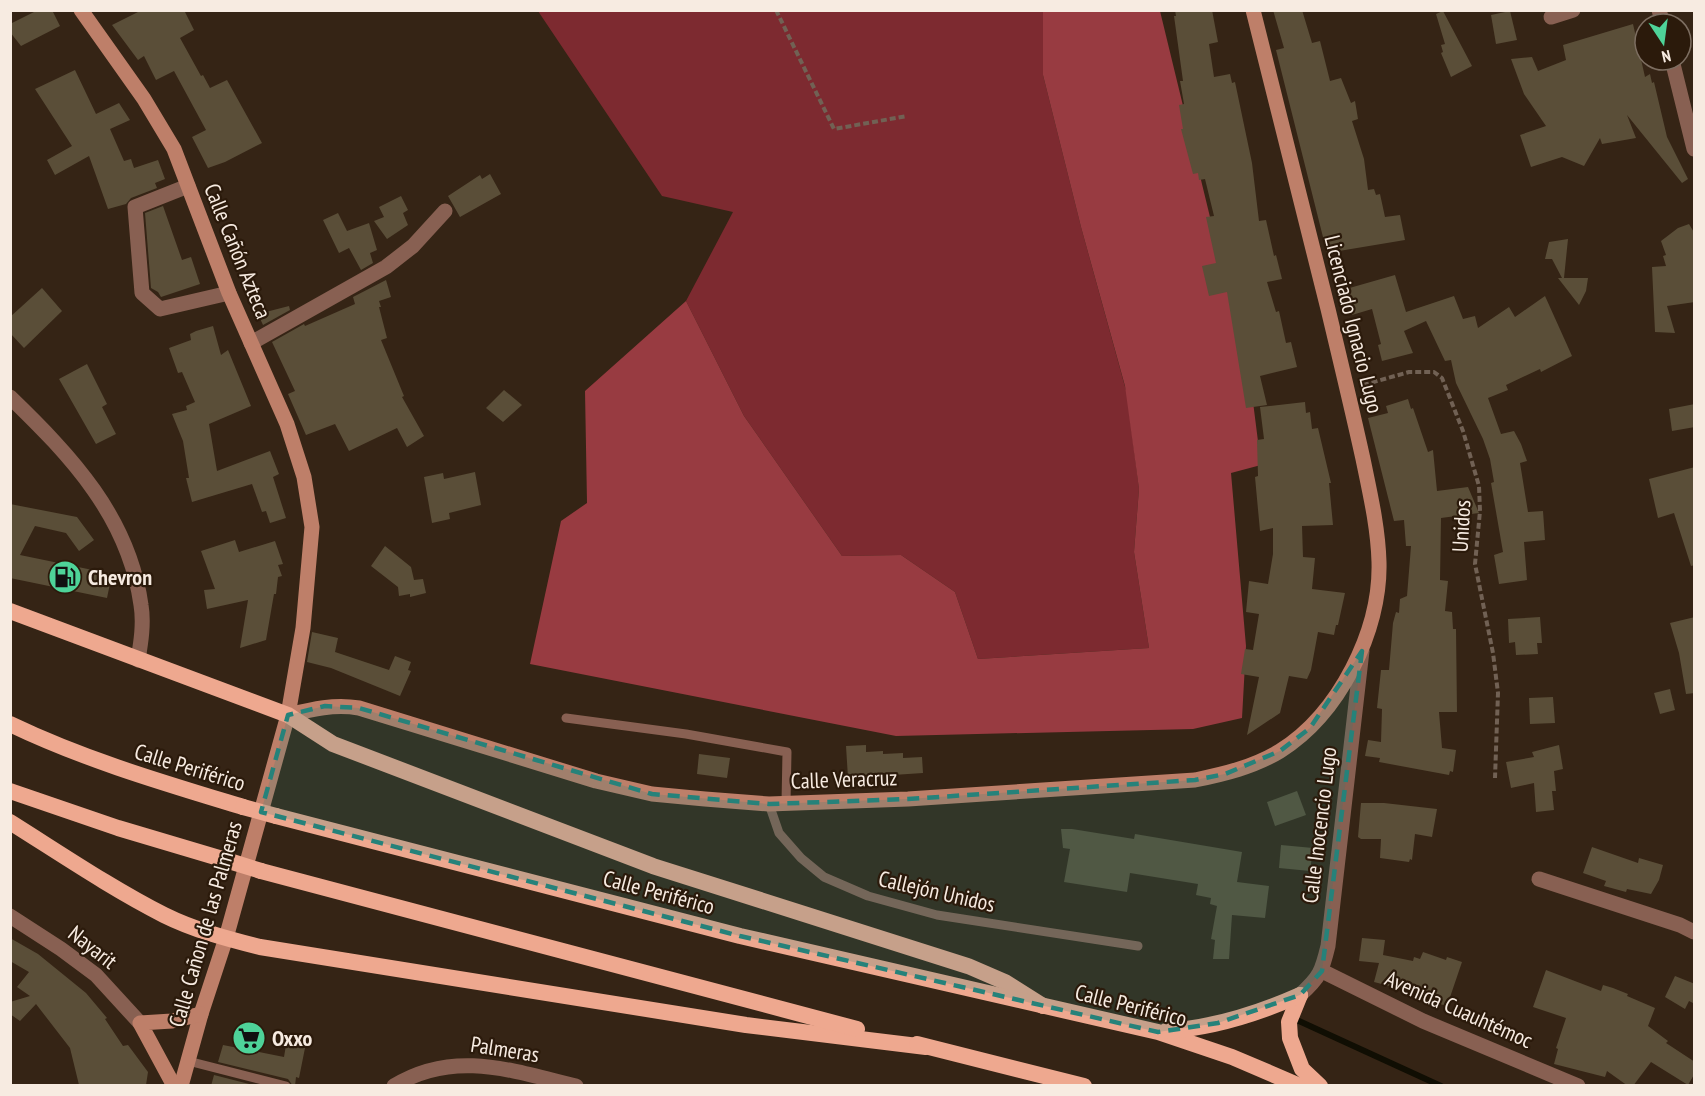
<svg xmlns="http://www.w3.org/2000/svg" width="1705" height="1096" font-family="'PT Sans Narrow',sans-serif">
	<rect width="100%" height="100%" fill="#352415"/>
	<!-- green -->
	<polygon fill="#7d2a30" points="538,11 1043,11 1043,75 1081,227 1127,394 1139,489 1134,552 1149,648 978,659 955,592 901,555 842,556 744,416 686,301 733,212 662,196"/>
	<!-- forest -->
	<polygon fill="#983b41" points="1043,11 1160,11 1251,386 1261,465 1231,473 1246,646 1242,718 1193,729 896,736 530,664 561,521 587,503 585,391 686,301 744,416 842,556 901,555 955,592 978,659 1149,648 1134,552 1139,489 1125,386 1081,227 1043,75"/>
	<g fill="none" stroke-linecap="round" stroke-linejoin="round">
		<!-- stream -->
		<polyline stroke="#100e03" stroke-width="6" points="1299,1021 1441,1086"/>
	</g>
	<!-- building -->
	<g fill="#5a4e38">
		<polygon points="38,10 52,10 60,26 21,46 10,32 10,24"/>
		<polygon points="142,10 184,10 194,30 180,38 201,76 203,75 210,88 227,80 262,143 225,162 208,168 192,137 206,130 174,71 156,80 144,56 138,60 112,25"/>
		<polygon points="1175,10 1212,10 1218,42 1209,44 1214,77 1230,74 1232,83 1235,82 1252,163 1259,221 1266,220 1274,256 1276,255 1282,279 1267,282 1276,312 1279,311 1286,343 1291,342 1297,367 1260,376 1267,405 1246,408 1227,292 1209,296 1202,266 1216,263 1206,217 1214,216 1205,179 1199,180 1198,173 1193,174 1181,129 1183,129 1179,105 1184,104 1180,81 1183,81 1174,16 1176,16"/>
		<polygon points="1273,10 1302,10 1312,43 1320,41 1330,81 1341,78 1351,103 1355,101 1358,119 1352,121 1364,159 1368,190 1374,189 1376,195 1380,194 1385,217 1400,215 1405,240 1327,253 1276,50 1284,48"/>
		<polygon points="1443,11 1472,66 1451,77 1441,53 1443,52 1441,45 1445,44 1436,14"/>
		<polygon points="1510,11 1517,40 1496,44 1491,15"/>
		<polygon points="1633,24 1645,77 1650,74 1652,83 1654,82 1667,137 1688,179 1682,183 1627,115 1636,138 1602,144 1600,138 1584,166 1562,157 1531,167 1520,135 1546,126 1524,94 1511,59 1532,57 1538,71 1566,60 1563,45"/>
		<polygon points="75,70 96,114 119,103 130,120 110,129 124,161 131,159 134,168 158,160 165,179 155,183 157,188 131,198 126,204 108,209 89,156 55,175 47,160 72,146 35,89"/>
		<polygon points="490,174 501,194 460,217 448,196 480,175 482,179"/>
		<polygon points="401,196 408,210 403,213 408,225 387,239 374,221 384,217 379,207"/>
		<polygon points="163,206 182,260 191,257 200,284 161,297 158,292 151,288 145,213"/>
		<polygon points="338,213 347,231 369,223 377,250 370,253 373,263 361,270 349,248 339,253 323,220"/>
		<polygon points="1689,224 1695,234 1695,302 1667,306 1675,333 1655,332 1652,267 1666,266 1663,256 1666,255 1661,241 1678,228"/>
		<polygon points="1568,239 1564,278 1588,278 1586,291 1579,305 1558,278 1562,278 1552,259 1545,259 1549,242"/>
		<polygon points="1395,275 1406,312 1454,296 1463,319 1475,316 1478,328 1509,307 1515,317 1545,296 1572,356 1541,372 1540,369 1506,385 1508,390 1488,398 1501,434 1514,431 1521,444 1527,461 1520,463 1528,512 1543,511 1545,540 1524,542 1527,580 1499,584 1494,555 1503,552 1491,483 1494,482 1490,459 1483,439 1456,383 1451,360 1445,361 1426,321 1404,331 1413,353 1382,361 1378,345 1381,344 1372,309 1352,315 1346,289"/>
		<polygon points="386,280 391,297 379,301 381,307 379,307 387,338 381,340 404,396 402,397 424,436 407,447 397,428 349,451 335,424 306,435 288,394 295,391 272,342 304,324 305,326 355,304 353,297"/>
		<polygon points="42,288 62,311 24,348 10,333 10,317"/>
		<polygon points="289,306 290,310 263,325 258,314"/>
		<polygon points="213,326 221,355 228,350 251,406 209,424 217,471 270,451 279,474 273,477 286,518 270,523 266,511 262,512 252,484 192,502 186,478 189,478 183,441 172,414 187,410 186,406 195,402 182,372 178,373 169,348 191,340 190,334 196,331"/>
		<polygon points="87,364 107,404 102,407 116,434 96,444 59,379"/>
		<polygon points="504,390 522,405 503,422 486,408"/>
		<polygon points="1408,399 1411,409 1413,408 1428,452 1433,450 1437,491 1468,487 1479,513 1441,518 1440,580 1448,581 1445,611 1452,612 1453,629 1456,629 1457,712 1439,712 1442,748 1456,750 1453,772 1450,771 1449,775 1379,762 1380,758 1365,756 1368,740 1381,742 1382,709 1377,708 1381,670 1389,670 1393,623 1396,612 1399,613 1400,599 1407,596 1411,546 1406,546 1404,520 1394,521 1368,418 1388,413 1386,406"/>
		<polygon points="1305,402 1306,413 1310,412 1312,429 1318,428 1331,483 1329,483 1333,525 1302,526 1303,557 1315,558 1312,589 1345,593 1338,625 1336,625 1334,635 1318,632 1311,670 1307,679 1289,676 1280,713 1247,735 1259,677 1241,674 1245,649 1253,650 1259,614 1246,612 1249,581 1268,584 1273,554 1273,528 1260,531 1255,477 1258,476 1257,440 1264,439 1260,407"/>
		<polygon points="1695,404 1695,427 1672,431 1669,409"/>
		<polygon points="1695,467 1695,565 1691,566 1674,513 1658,518 1649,479"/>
		<polygon points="475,472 481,505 449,513 450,519 432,523 424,477 443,473 444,479"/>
		<polygon points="10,504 77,517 94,540 79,551 66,533 35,526 20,555 112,574 107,598 10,578"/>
		<polygon points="235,540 239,552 275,541 283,564 278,565 282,576 278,577 276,594 274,594 266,640 240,648 248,600 207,609 204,590 215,589 201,551"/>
		<polygon points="385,546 411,567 414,580 423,579 426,593 410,597 410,594 399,596 398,587 371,566"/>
		<polygon points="1540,617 1542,643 1537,643 1538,654 1516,655 1515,642 1509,643 1508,619"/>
		<polygon points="1695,617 1695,693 1686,694 1679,653 1670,623"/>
		<polygon points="312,632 338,638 335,652 389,670 395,656 411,662 408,670 411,671 400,696 331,668 307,662"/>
		<polygon points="1670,689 1675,710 1660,714 1654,693"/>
		<polygon points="1553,697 1555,723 1530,724 1529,698"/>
		<polygon points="866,745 866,752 883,751 883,754 903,753 903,758 922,757 923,773 848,778 846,746"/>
		<polygon points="1559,745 1563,769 1554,771 1556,791 1552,791 1554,810 1536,812 1534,783 1511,788 1506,762 1534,757 1532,752"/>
		<polygon points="699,754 730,758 727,778 697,774"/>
		<polygon points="1297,791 1306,815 1275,826 1267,802"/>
		<polygon points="1361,803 1384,803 1437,809 1432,837 1415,834 1412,860 1410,859 1409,862 1380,858 1381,839 1361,839 1358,837"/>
		<polygon points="1061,829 1072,829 1134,839 1135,834 1242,852 1237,882 1269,886 1265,918 1232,915 1229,959 1213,959 1215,940 1211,939 1217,906 1210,904 1211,898 1196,895 1198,884 1130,873 1127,892 1064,882 1070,849 1063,848"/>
		<polygon points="1281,845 1313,848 1310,871 1279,868"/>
		<polygon points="1592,847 1638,863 1639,858 1663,865 1659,880 1651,894 1627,889 1626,892 1604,886 1606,881 1583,873"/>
		<polygon points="10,938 38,954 86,993 107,1018 105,1019 123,1046 128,1045 148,1072 146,1085 79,1085 70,1048 36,1004 20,1021 10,1014 10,1002 30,996 17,987 29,972 10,961"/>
		<polygon points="1362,938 1385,940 1383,955 1413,961 1414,957 1420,959 1423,952 1446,960 1447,957 1462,962 1447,1006 1408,995 1409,991 1374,982 1379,963 1359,961"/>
		<polygon points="1546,970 1601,991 1603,985 1613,988 1628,994 1627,996 1655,1008 1648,1026 1668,1041 1666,1043 1695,1062 1695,1073 1688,1085 1651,1062 1633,1086 1628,1086 1607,1071 1605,1077 1554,1064 1558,1049 1556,1048 1566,1018 1533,1007"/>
		<polygon points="1675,976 1695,984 1695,1004 1689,1001 1685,1009 1665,997"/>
		<polygon points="223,1045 284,1057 286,1045 305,1048 299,1078 296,1077 295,1086 293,1086 288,1079 218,1062"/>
		<polygon points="214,1075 257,1086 211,1086"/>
	</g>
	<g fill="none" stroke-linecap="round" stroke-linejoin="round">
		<!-- path -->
		<g stroke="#716154" stroke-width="4" stroke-dasharray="6 3" stroke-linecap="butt">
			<polyline points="776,10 834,129 907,116"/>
			<polyline points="1363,385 1409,372 1434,372 1442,378 1463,431 1479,486 1480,511 1475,564 1493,653 1498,693 1495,778"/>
		</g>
		<!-- service -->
		<g stroke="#886052" stroke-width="9">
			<polyline points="566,718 686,734 787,752 786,803"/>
			<polyline points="769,804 779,833 801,858 824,877 868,896 937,915 1138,946"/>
			<polyline points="188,1061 286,1086"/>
		</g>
		<!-- minor -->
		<g stroke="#886052" stroke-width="15">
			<polyline points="1659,10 1663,24"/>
			<polyline points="1551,17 1573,10"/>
			<polyline points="1672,60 1694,149"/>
			<polyline points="188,186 135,207 142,293 160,309 229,293"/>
			<polyline points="251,343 386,267 413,246 445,211"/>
			<path d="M10 397C71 456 129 517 141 605 144 623 141 642 138 660"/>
			<polyline points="1539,879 1680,925 1694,932"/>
			<polyline points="10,916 61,949 96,975 140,1023"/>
			<polyline points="1322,971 1423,1021 1578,1086"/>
			<path d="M394 1086C454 1049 513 1071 576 1086"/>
		</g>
		<!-- tertiary -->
		<path stroke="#886052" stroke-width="15" d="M1300 995C1320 977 1322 971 1328 946L1362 651"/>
		<!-- secondary -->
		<g stroke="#be7f69" stroke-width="15">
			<polyline points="81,10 144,99 174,149 229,293 287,424 304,477 312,527 303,628 288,715 226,938 201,1014 181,1086"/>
			<path d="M288 715C313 709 334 704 359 708L596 781 652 794 705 799 769 804 908 799 1195 780C1224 774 1254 767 1280 751 1339 714 1381 631 1379 562 1378 527 1370 493 1363 459 1352 409 1340 359 1328 309 1303 210 1278 110 1253 10"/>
			<polyline points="174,1086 140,1023 172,1021 201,1014"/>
		</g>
		<!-- trunk -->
		<g stroke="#eea88f" stroke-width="16">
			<polyline points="10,611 288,715 333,744 653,866 968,966 1005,982 1043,1006"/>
			<path d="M10 724C85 760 164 783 243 807"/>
			<polyline points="10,791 118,828 229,861"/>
			<polyline points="276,816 740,936 1158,1032 1232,1057 1300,1086"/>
			<path d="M10 822C61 854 111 888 164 915 194 930 228 939 260 947L746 1025 926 1047"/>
			<polyline points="261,871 857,1029"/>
			<polyline points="1300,995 1289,1022 1290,1038 1302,1069 1320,1086"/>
			<path d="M1166 1031C1213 1028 1257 1014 1300 995"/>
			<polyline points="917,1044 1084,1086"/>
		</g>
		<!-- trunk-bridge -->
		<g stroke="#eea88f" stroke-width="16">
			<polyline points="243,807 276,816"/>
			<polyline points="229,861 261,871"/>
		</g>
	</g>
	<!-- marked area -->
	<path fill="#26827a" fill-opacity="0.2" stroke="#26827a" stroke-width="4.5" stroke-dasharray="12 8" stroke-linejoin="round" d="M1362 651 1322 971 1300 995 1218 1023 1158 1032 740 936 261 812 288 715 325 706 359 708 652 794 769 804 908 799 1195 780 1225 774 1280 751 1310 728Z"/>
	<!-- icons -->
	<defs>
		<g id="fuel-disc" transform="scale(1.725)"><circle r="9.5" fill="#4ed399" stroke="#2b1a0b"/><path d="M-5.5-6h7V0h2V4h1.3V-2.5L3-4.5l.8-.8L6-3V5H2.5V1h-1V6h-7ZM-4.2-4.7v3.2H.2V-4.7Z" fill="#111"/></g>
		<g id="supermarket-disc" transform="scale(1.725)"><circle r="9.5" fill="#4ed399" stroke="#2b1a0b"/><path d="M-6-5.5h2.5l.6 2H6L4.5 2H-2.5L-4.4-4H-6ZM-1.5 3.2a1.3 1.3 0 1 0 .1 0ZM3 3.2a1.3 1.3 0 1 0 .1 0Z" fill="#111"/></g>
	</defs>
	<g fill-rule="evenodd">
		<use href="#fuel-disc" x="65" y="577"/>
		<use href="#supermarket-disc" x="249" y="1038"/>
	</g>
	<g text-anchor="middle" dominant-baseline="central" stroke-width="4.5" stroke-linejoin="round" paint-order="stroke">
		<!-- street labels -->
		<g font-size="22" fill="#f7ebe1" stroke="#2b1a0b">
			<text transform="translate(238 251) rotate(68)">Calle Cañón Azteca</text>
			<text transform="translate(1354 324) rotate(76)">Licenciado Ignacio Lugo</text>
			<text transform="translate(1461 526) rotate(-87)">Unidos</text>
			<text transform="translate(190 767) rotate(17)">Calle Periférico</text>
			<text transform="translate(844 779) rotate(-2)">Calle Veracruz</text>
			<text transform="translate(1319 825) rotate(-83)">Calle Inocencio Lugo</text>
			<text transform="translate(937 891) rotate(13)">Callejón Unidos</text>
			<text transform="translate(659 892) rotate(15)">Calle Periférico</text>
			<text transform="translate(205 924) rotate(-74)">Calle Cañon de las Palmeras</text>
			<text transform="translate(93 947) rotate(38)">Nayarit</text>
			<text transform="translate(1131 1005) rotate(14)">Calle Periférico</text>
			<text transform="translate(1459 1009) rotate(24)">Avenida Cuauhtémoc</text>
			<text transform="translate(505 1049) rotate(9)">Palmeras</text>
		</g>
		<!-- poi labels -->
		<g font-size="22" font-weight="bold" fill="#f7ebe1" stroke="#2b1a0b" text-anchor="start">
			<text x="88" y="577">Chevron</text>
			<text x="272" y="1038">Oxxo</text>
		</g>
	</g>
	<!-- border -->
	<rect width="1705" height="1096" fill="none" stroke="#f7ebe1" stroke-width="24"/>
	<!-- north arrow -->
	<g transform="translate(1663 42) rotate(167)"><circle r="28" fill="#2b1a0b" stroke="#7d6e61" stroke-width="1.5"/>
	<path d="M0-4.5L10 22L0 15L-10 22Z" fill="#4ed399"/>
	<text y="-9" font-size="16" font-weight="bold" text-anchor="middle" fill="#f7ebe1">N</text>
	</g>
</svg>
